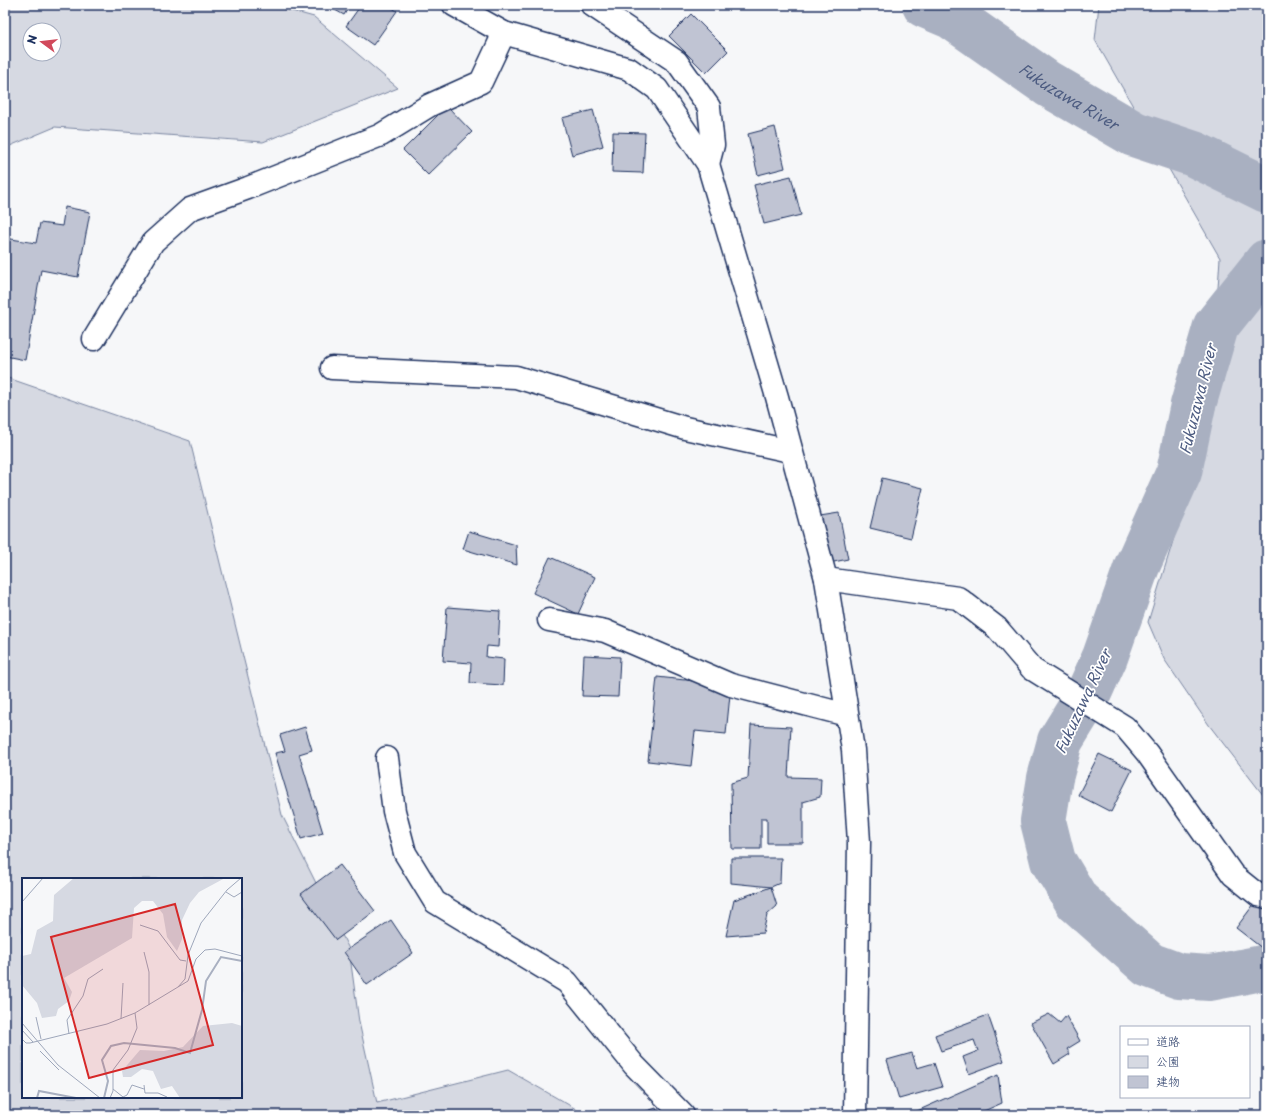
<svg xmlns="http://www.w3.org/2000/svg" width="1272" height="1120" font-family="'Playpen Sans','Klee One',sans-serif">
	<rect width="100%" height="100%" fill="#f6f7f9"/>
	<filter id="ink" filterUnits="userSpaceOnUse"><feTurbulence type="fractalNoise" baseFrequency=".025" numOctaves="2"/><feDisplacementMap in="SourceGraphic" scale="8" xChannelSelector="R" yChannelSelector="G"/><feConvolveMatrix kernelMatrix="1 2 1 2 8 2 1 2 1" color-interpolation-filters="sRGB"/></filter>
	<g filter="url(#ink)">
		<!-- green -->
		<g fill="#d6d9e2" stroke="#7884a0" fill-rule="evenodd">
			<path d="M5 5H270L314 17 398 88 263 142 55 127 5 148ZM30 30H54V54H30Z"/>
			<polygon points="1099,5 1267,5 1267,800 1209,725 1164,659 1148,622 1209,424 1220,258 1095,40"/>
			<path d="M5 377 190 441 282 815 349 949 359 1022 377 1103 508 1070 576 1109 578 1115H5ZM23 879H241V1097H23Z"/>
		</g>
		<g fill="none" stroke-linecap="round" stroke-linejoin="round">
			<!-- river -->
			<g stroke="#a9b0c1" stroke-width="46">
				<path id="s1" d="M925 5 951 16 1048 84 1134 134 1194 154 1267 190"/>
				<polyline points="1267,262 1216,326 1193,405 1179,472 1137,566 1105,657 1086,699 1060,741 1050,778 1043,821 1053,861 1077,901 1149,965 1179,976 1210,978 1267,967"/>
			</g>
		</g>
		<!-- building -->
		<g fill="#c0c4d3" stroke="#1b2f5e">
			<polygon points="326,5 350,5 344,15"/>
			<polygon points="361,5 388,5 397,11 373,45 346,26"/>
			<polygon points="691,14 728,51 706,73 669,36"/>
			<polygon points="447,106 472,132 428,175 403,150"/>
			<polygon points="593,110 603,146 572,155 562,118"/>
			<polygon points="775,127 785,168 758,175 748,134"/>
			<polygon points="613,132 645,133 643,173 612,172"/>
			<polygon points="791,176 801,215 764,224 754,185"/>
			<polygon points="65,207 90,212 78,277 41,270 25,360 5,356 5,238 36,243 40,223 62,226"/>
			<polygon points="882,478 923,488 911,538 870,528"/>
			<polygon points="839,513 848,559 829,563 820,516"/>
			<polygon points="469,531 516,545 517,565 463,549"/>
			<polygon points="550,557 595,577 578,614 533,593"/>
			<polygon points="447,607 500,611 498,647 487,646 486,657 504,659 503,685 470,683 471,663 443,661"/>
			<polygon points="584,655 620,657 618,697 582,696"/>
			<polygon points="657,677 731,685 726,734 695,731 691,766 648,761"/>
			<polygon points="751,725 791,727 788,777 821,778 820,797 803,802 803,843 767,843 767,818 761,818 761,849 732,849 731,783 748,778"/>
			<polygon points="305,727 312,750 299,754 323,833 301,839 275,753 285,751 280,735"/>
			<polygon points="1099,754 1132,770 1111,812 1078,795"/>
			<polygon points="731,858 781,858 780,883 771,887 731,883"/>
			<polygon points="340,865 375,911 336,940 301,894"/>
			<polygon points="771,887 777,906 767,915 763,933 726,936 734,900"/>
			<polygon points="1257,900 1267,908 1267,952 1236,928"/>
			<polygon points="391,920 413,953 367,985 344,952"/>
			<polygon points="1049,1014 1060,1023 1066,1016 1080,1041 1067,1049 1070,1054 1054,1064 1031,1023"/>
			<polygon points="988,1015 1004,1061 969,1074 963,1057 978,1051 974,1040 941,1051 935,1035"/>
			<polygon points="912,1053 917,1068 934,1063 942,1087 899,1099 887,1060"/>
			<polygon points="998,1075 1002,1103 975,1115 908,1115"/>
			<polygon points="656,1108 659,1115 635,1115"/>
		</g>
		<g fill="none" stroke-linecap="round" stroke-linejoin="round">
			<!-- minor casing -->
			<g stroke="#1b2f5e" stroke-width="25">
				<g id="minor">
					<polyline points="454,5 504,33 629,69 657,89 708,164 777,397 826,579 853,750 859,842 855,1115"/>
					<polyline points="592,5 677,62 709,107 713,145 708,164"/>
					<polyline points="94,339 153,242 190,209 248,188 381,135 430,105 481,82 504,33"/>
					<polyline points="332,368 516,377 685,428 790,451"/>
					<polyline points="826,579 958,598 997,628 1032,669 1125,727 1147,753 1233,875 1258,895 1267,897"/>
					<polyline points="549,620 605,631 731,685 847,715"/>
					<polyline points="387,758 394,811 405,853 435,902 567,982 634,1065 683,1115"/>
				</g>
			</g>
			<!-- minor -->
			<use href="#minor" stroke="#fff" stroke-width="22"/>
		</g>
	</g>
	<g text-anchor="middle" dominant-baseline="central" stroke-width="3.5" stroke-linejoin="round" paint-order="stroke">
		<!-- water labels -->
		<g font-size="15" font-style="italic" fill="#4d5c81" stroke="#fff">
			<text stroke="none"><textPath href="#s1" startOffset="171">Fukuzawa River</textPath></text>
			<text transform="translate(1197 399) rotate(-76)">Fukuzawa River</text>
			<text transform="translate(1082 701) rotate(-65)">Fukuzawa River</text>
		</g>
	</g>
	<!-- overview -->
	<g transform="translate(22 878)">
		<rect width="220" height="220" fill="#f6f7f9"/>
		<path d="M52 0H203L177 14 168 25 160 42V61L155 73 145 59 141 36 131 23H120L112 30 110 60 42 100 50 114 47 123 36 131 34 138 20 140 15 125 0 107V78L9 76 15 52 31 43 32 17ZM210 145 220 148V220H158L150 208 139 211 131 193 120 191 109 199H101L100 193 118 172 142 173 161 169 181 148Z" fill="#d6d9e2"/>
		<path fill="none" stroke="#a9b0c1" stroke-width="2" d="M15 220 17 213 54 220M82 220 86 203 80 182 89 168 102 165 153 170 168 175 180 132 184 103 199 79 220 83"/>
		<path fill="none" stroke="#9ea7bb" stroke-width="1" d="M204 14 212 19 220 14M0 24 21 0M118 47 136 53 158 82 164 83M122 74 127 94V127M156 109 166 103 174 81 183 72 193 71 220 78M14 139 19 161M99 141 101 105M0 145 36 187 78 220M0 152 11 164M47 156 45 142 61 118 66 101 81 91M0 161 4 165H8L85 146 113 135 156 109 163 101 166 77 179 45 205 12 219 0M18 173 37 192M122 207 123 215H136L145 219M91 211 101 219 105 217 110 207 122 211M88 220 91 213V192L106 172 115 150 113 135"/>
		<path fill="#d62828" fill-opacity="0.15" stroke="#d62828" stroke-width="2" d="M153 26 191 167 67 200 29 59Z"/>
		<rect width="220" height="220" fill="none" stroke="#1b2f5e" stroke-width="2"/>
	</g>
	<!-- margin -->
	<rect width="1272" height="1120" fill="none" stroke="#fff" stroke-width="20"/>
	<rect x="10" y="10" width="1252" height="1100" fill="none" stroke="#1b2f5e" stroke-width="1.5" filter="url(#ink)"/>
	<!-- legend -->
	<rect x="1120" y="1026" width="130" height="72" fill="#ffffff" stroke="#a4acbf"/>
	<rect x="1128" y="1039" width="20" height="6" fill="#ffffff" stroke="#a4acbf"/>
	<text x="1156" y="1046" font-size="12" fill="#1b2f5e">道路</text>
	<rect x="1128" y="1056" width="20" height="12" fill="#d6d9e2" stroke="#a4acbf"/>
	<text x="1156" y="1066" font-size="12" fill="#1b2f5e">公園</text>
	<rect x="1128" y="1076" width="20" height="12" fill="#c0c4d3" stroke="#a4acbf"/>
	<text x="1156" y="1086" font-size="12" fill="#1b2f5e">建物</text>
	<!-- north arrow -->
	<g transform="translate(42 42) rotate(285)"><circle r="19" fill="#ffffff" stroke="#a4acbf"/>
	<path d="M0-3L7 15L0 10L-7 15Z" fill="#d1495b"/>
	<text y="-6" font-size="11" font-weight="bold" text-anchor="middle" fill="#1b2f5e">N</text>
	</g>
</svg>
